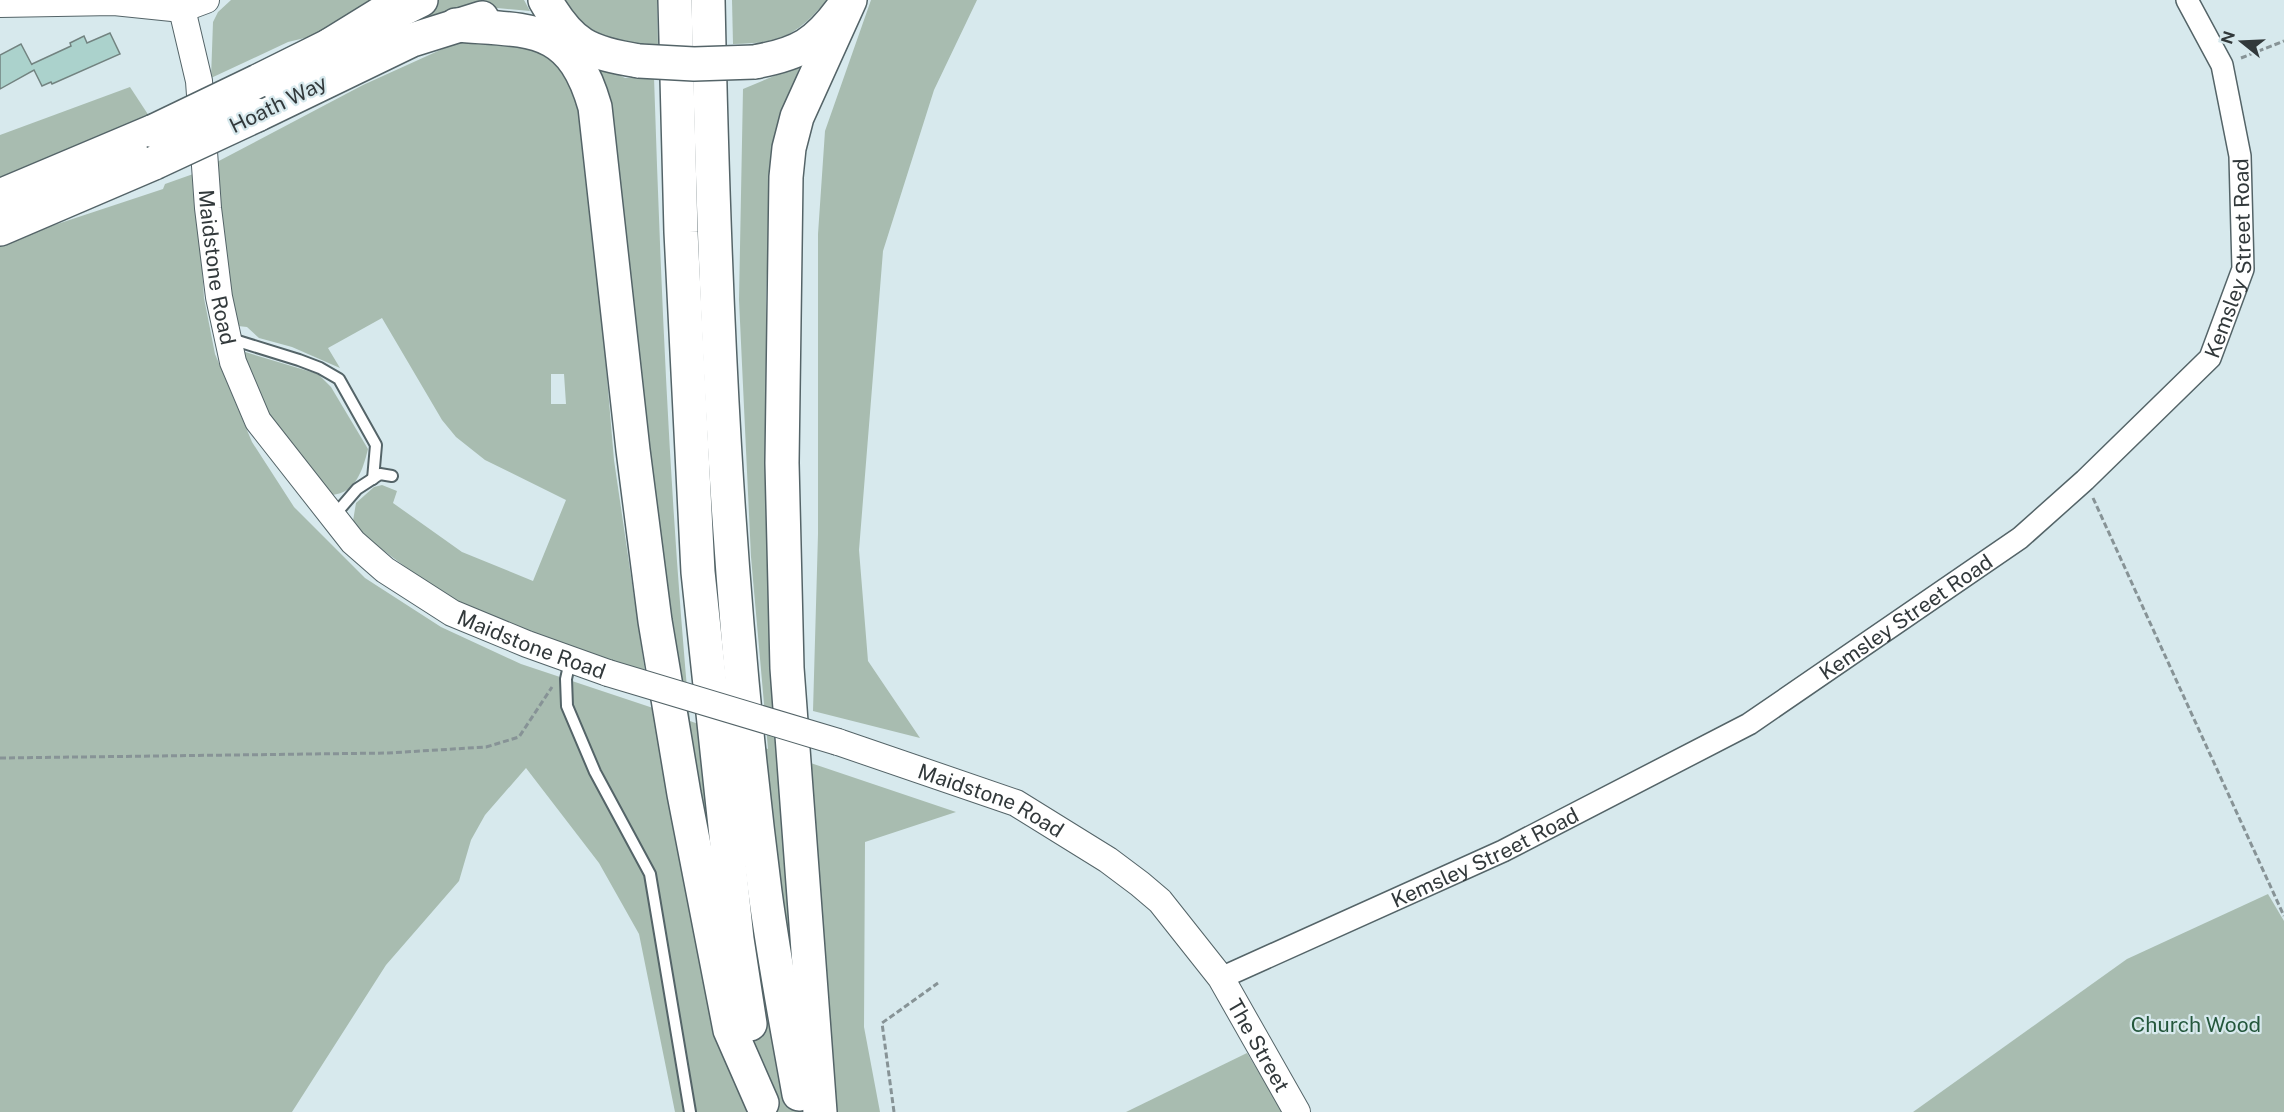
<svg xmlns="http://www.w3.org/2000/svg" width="2284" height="1112" font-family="'Public Sans',sans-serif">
	<rect width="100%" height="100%" fill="#d7e9ed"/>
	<!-- green -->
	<g fill="#a8bcb0" fill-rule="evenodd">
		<polygon points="231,0 375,0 313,36 288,42 211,78 213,22 218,12"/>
		<polygon points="435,0 524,0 530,11 487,7 422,20 418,9"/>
		<path d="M556 0H657L658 46C647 45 635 46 624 44 599 40 572 18 556 0Z"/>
		<path d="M732 0H827C796 36 781 43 733 44Z"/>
		<polygon points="871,0 977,0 934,90 883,251 859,550 868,661 920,738 813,711 818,534 818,234 825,131"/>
		<path d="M460 41 551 49 583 94 614 460 645 672 548 641 458 606 364 536 353 521 356 503 374 487 382 485 397 491 393 503 462 552 533 581 566 500 485 460 456 437 442 420 382 318 328 348 340 368 292 347 259 338 247 327 238 326 232 314 215 163 363 85ZM551 374H564L566 404H551Z"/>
		<path d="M597 64 625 78 654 77C661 293 670 506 690 721L768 749 751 557 739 300 743 89 800 65 771 158 766 300 772 620 778 752 956 812 865 842 864 1027 880 1112H675L639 934 599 863 526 768 485 815 471 840 459 881 386 965 292 1112H0V243L163 189 165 184 196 173 204 298 215 354 252 442 294 507 365 578 441 627 521 664 659 710 609 92Z"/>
		<polygon points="130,87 149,116 0,179 0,135"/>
		<path d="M242 351 318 374 331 387 368 449C363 469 356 493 332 495L272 421Z"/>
		<polygon points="2268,894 2284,921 2284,1112 1913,1112 2127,959"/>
		<polygon points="1247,1053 1283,1112 1126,1112"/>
	</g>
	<!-- building -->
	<polygon fill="#abd2cc" stroke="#728380" stroke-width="1.5" points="110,33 120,54 52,84 51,82 42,86 34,70 0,89 0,55 21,44 32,65 32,64 71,46 70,43 84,36 87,43"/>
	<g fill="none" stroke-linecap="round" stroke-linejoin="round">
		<!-- service casing -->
		<g stroke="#546468" stroke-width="14">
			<g id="service">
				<polyline points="228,338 299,360 320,368 339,379 376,445 373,479"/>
				<polyline points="332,518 357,489 380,474 392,476"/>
				<polyline points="570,661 566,679 567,706 595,772 650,874 690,1112"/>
			</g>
		</g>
		<!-- minor casing -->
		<g stroke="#546468" stroke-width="24">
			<g id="minor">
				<path id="s1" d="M1221 978 1503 851 1749 724 2020 538 2085 480 2210 358 2243 269 2240 156 2222 65 2187 0"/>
			</g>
		</g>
		<!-- tertiary casing -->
		<g stroke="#546468" stroke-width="28">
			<g id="tertiary">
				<polyline points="0,4 114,2 182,9 206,0"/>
				<path id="s2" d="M182 9 199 81 208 208 219 297 233 362 258 421 353 542 385 570 452 613 527 644 608 673"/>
				<path id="s3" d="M838 742 1016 803 1108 860 1140 884 1160 901 1221 978 1297 1112"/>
			</g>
		</g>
		<!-- primary casing -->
		<g stroke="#546468" stroke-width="36">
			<g id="primary">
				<path d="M545 0C571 45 588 53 639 61"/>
				<path d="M754 62C799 54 817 44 844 6"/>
				<polyline points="258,81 421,0"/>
				<polyline points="257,115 412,40 482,18"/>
				<polyline points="0,196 154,131"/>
				<polyline points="0,229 154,163"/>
			</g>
		</g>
		<!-- motorway casing -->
		<g stroke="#546468" stroke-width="36">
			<g id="motorway">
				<polyline points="675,0 681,232 698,572 737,939 750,1024"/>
				<path d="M708 0C714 298 727 596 765 892 774 960 787 1027 799 1094"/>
				<path d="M456 25C530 31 571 23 595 107L633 450 655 621 684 794 730 1030 762 1103"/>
				<polyline points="330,45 403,0"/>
				<polyline points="820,1112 787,668 782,463 786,177 789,148 797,117 850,0"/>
			</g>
		</g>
		<!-- path -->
		<g stroke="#879396" stroke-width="3" stroke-dasharray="6 3" stroke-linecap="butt">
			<polyline points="2241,58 2284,41"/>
			<polyline points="2093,498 2284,916"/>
			<polyline points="0,758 388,753 486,747 519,737 552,687"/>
			<polyline points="894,1112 882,1023 938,983"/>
		</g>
		<!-- service -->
		<use href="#service" stroke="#fff" stroke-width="10"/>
		<!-- minor -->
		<use href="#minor" stroke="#fff" stroke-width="21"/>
		<!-- tertiary -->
		<use href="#tertiary" stroke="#fff" stroke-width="26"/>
		<!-- primary -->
		<use href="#primary" stroke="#fff" stroke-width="33"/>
		<!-- motorway -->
		<use href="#motorway" stroke="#fff" stroke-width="33"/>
		<!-- tertiary-bridge casing -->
		<g stroke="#546468" stroke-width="28" stroke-linecap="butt">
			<polyline id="tertiary-bridge" points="608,673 838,742"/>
		</g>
		<!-- primary-bridge casing -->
		<g stroke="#546468" stroke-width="36" stroke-linecap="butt">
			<g id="primary-bridge">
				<polyline points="639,61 694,64 754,62"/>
				<polyline points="154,131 258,81"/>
				<polyline points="154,163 257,115"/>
			</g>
		</g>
		<!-- tertiary-bridge -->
		<use href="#tertiary-bridge" stroke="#fff" stroke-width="26"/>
		<!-- primary-bridge -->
		<use href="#primary-bridge" stroke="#fff" stroke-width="33"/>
	</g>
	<g text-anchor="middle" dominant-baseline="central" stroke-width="4.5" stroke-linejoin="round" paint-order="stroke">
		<!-- street labels -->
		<g font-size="21" fill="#32393b" stroke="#d7e9ed">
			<text transform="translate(278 104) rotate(-26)">Hoath Way</text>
			<text stroke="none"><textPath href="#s1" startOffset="1280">Kemsley Street Road</textPath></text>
			<text stroke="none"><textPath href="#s2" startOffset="261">Maidstone Road</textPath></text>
			<text stroke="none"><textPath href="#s1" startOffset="776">Kemsley Street Road</textPath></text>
			<text stroke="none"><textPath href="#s2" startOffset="783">Maidstone Road</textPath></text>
			<text stroke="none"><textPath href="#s3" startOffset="164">Maidstone Road</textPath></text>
			<text stroke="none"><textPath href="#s1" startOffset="290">Kemsley Street Road</textPath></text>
			<text stroke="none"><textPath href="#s3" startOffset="538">The Street</textPath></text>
		</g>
		<!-- park labels -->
		<g font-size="21" fill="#24573c" stroke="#d7e9ed">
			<text x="2196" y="1024">Church Wood</text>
		</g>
	</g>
	<!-- north arrow -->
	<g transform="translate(2242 42) rotate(288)" stroke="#d7e9ed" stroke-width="4.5" paint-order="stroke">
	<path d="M0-4.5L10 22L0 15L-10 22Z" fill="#32393b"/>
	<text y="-9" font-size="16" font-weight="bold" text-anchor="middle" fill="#32393b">N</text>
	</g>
</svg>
